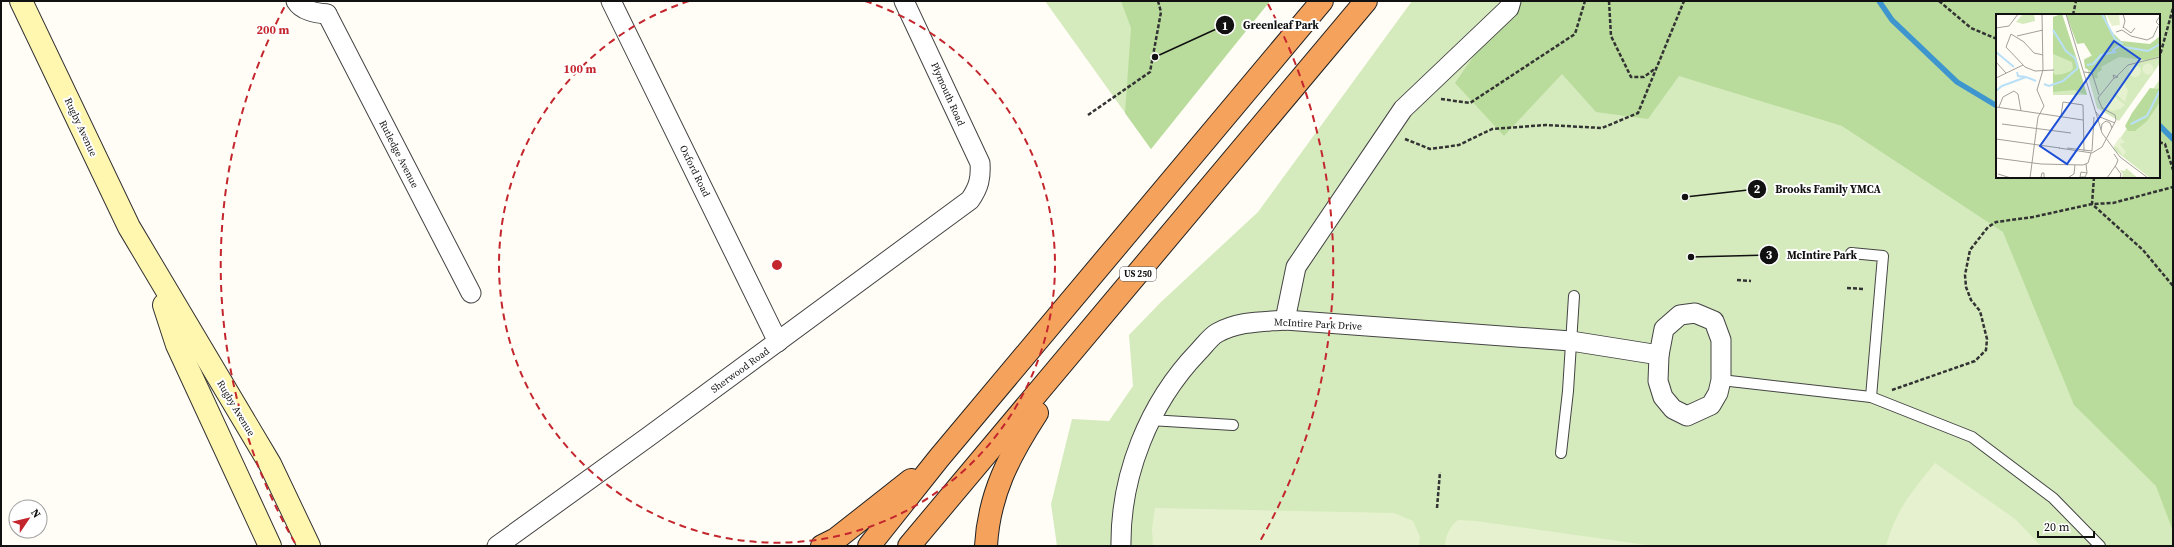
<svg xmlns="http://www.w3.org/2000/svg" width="2174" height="547" font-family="'Source Serif 4',serif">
	<rect width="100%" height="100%" fill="#fffdf5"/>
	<!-- green -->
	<g fill="#d5ebbd">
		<polygon points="1045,1 1270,1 1151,149"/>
		<polygon points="1412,1 2170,1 2159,15 1997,15 1997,177 2159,177 2173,110 2173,546 1057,546 1051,504 1072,419 1109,421 1133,386 1129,335 1161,302 1258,212"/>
	</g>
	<!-- forest -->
	<g fill="#b9dc9c" fill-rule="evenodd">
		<polygon points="1121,1 1270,1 1151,149 1125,113 1131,28"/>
		<path d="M1512 1H2173V531L2156 486 2074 405 2003 232 1842 126 1679 76 1648 119 1596 112 1562 74 1504 136 1455 83ZM1997 15H2159V177H1997Z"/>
	</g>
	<!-- pitch -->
	<g fill="#e6f2cf">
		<path d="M1935 463 2015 519 2041 546H1886C1897 508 1911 493 1935 463Z"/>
		<polygon points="1155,508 1394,513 1413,521 1420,537 1419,546 1153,546 1152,528"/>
		<path d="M1458 520 1475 521 1654 546H1445C1445 536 1450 526 1458 520Z"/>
	</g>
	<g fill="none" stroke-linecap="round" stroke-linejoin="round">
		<!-- stream -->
		<g stroke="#3f96cf" stroke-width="5.5">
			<polyline points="1879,1 1892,20 1957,82 1997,106"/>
			<polyline points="2159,125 2173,139"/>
		</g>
		<!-- lane casing -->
		<g stroke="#444" stroke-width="12">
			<g id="lane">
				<polyline points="1851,253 1883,256 1871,397"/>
				<polyline points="1721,380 1871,397 1972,437 2053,498 2100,546"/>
				<polyline points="1150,420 1233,425"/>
				<polyline points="1561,453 1568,391 1574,296"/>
			</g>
		</g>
		<!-- street casing -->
		<g stroke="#444" stroke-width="21">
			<g id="street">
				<path d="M296 1C302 11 316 13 327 14"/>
				<polyline points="611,1 778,342"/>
				<polyline points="327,14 471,293"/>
				<polygon points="1695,313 1714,321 1721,340 1721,380 1718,393 1711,405 1687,416 1673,409 1663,397 1658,381 1659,355 1664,329 1680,315"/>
				<polyline points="1285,320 1296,267 1403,109 1509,8 1511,1"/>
				<path d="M497 546 648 437 970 200C979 187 981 178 980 163L904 1"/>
				<path d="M1121 546C1120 476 1149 403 1198 352 1204 346 1210 337 1217 333 1239 321 1261 322 1285 320L1571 341 1659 355"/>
			</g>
		</g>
		<!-- secondary casing -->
		<g stroke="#333" stroke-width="24">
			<g id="secondary">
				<polyline points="21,1 129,227 270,464 309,546"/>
				<polyline points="164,305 177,345 270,546"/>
			</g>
		</g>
		<!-- highway casing -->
		<g stroke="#222" stroke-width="24">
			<g id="highway">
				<polyline points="822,546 836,539 911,480"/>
				<polyline points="869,546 939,458 1322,1"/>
				<polyline points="909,546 1366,1"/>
				<path d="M986 546C989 494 1009 456 1037 413"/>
			</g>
		</g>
		<!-- path -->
		<g stroke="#333" stroke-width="2.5" stroke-dasharray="4 2" stroke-linecap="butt">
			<polyline points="1609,1 1611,36 1631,77 1644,77 1656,68"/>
			<polyline points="1939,1 1971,28 1997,39"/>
			<polyline points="2073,15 2076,1"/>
			<polyline points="2159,59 2173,8"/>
			<polyline points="1441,99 1470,103 1575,34 1585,1"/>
			<polyline points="1088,115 1150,72 1161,12 1158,1"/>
			<polyline points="1405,139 1430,149 1459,145 1492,129 1546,125 1602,128 1638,113 1684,1"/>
			<polyline points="2159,142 2165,144 2173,170"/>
			<polyline points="2094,177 2092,204 2143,250 2173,286"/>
			<polyline points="1737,280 1751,281"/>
			<polyline points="1847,288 1865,289"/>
			<polyline points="1892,390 1975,361 1986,350 1987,339 1980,311 1971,300 1966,287 1965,275 1970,250 1988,227 1996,222 2033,217 2092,204 2113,203 2173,187"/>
			<polyline points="1437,508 1440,472"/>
		</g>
		<!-- lane -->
		<use href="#lane" stroke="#fff" stroke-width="10"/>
		<!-- street -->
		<use href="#street" stroke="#fff" stroke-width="19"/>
		<!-- secondary -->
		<use href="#secondary" stroke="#fff6b0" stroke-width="22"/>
		<!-- highway -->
		<use href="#highway" stroke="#f5a25d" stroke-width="22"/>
	</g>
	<!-- distance rings -->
	<g fill="none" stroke="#c4262e" stroke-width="2" stroke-dasharray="7 5">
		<path d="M865 1A278 278 0 1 1 689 1"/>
		<path d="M295 543A556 556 0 0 1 286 4M1268 4A556 556 0 0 1 1259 543"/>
	</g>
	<g text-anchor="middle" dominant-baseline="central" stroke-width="4" stroke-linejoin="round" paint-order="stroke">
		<!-- shield labels -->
		<rect fill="#fff" stroke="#585858" stroke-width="1" x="1120" y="267" width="36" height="14" rx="3"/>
		<g font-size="9" font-weight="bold" fill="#111">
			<text x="1138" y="274">US 250</text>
		</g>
		<!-- street labels -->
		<g font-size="10" fill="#111" stroke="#fff">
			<text transform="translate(948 94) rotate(66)">Plymouth Road</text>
			<text transform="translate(81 127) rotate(65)">Rugby Avenue</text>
			<text transform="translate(399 154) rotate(63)">Rutledge Avenue</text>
			<text transform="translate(695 171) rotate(64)">Oxford Road</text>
			<text transform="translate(1318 324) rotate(3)">McIntire Park Drive</text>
			<text transform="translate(740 370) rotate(-36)">Sherwood Road</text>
			<text transform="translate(236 408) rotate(59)">Rugby Avenue</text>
		</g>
	</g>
	<!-- overview -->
	<g transform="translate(1996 14)">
		<rect width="164" height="164" fill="#fffdf5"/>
		<path d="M27 0H38L39 7 27 10 20 8ZM66 0 80 43 91 81H57V3ZM119 30 164 35V49L123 107 101 94 92 62V50L88 45ZM164 65V164H154L117 135ZM130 154 137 160 142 164 126 163 127 160 124 156 129 157Z" fill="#d5ebbd"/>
		<path d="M66 0 80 43 91 81 78 76 57 78V58L59 61 67 60 75 57 77 54 76 48 57 40V3ZM70 0H109L114 16 125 27 154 30 164 22V42L150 46 123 43 105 53 106 56 101 59 102 64H98L95 57 89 54 88 46 96 42 88 29 81 30ZM164 72V88L151 107 139 117H132L129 112 136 99 154 74 162 75Z" fill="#b9dc9c"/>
		<path d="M110 0H123L124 11 116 12ZM146.5 55a5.5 5.5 0 1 1 11 0a5.5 5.5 0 1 1-11 0ZM133 57a6 6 0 1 1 12 0a6 6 0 1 1-12 0ZM128 69 132 77 129 88 119 79ZM117 81 129 91 124 95 116 97 108 93ZM124 123 129 128 124 130 130 138 127 142 121 133H117Z" fill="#e6f2cf"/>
		<path fill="none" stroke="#b9e0f7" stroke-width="2" d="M106 0 119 25 127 30M57 16 70 37 79 44 82 54M0 38 18 53M91 51 97 50 105 41 119 38 117 36 123 32 152 37 164 30M21 58 22 62 30 63M48 70 53 72 67 67 82 54M0 77 6 72 30 63 40 67M135 110 151 102 164 76"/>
		<path fill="none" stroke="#a09f9a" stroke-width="1" d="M70 0 106 119 124 143 152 164M164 2 160 8 164 12M127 13 135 19 139 14M0 14 13 12 22 0M127 14 129 7 127 0M120 18 126 16 135 22 151 26 157 23 162 12M15 20 10 33 29 53 39 57 58 56M15 20 28 28 38 39 47 41M21 22 47 16M0 48 10 59M88 58 96 59 103 81M121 62 132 51 164 43M0 64 27 51M0 93 87 106M3 93 7 83 18 77 22 80 25 97M100 98 104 103 119 109M65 102 67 88 87 91 88 137M6 110 75 119M105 116 106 110 110 107 114 109 116 114M0 125 64 134M63 134 96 139 106 133 120 106 119 101 106 94 102 84 118 64 117 61 122 63 118 64M71 134 96 137M96 137 98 103M118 140 122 146 120 151M0 144 45 150 87 151 92 149 95 139M90 150 91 159 85 158 84 163H89L91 159M119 152 125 160 124 164M2 160 15 164M73 163 78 160 79 151M34 164 42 103 48 92 41 76 47 56 46 0M47 164 45 163 46 159H48V164M111 164 120 151"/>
		<path fill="#1d4ed8" fill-opacity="0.15" stroke="#1d4ed8" stroke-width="2" d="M118 27 144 45 71 150 44 132Z"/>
		<rect width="164" height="164" fill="none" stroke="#111" stroke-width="2"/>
	</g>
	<circle cx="777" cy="265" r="6" fill="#c4262e" stroke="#fff" stroke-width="2"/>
	<g font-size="12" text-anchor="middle" font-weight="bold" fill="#c4262e" stroke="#fff" stroke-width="4" stroke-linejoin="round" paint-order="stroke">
		<text x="273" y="34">200 m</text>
		<text x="580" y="73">100 m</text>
	</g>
	<!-- callouts -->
	<path fill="none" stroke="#111" stroke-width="1.5" d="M1155 57L1225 25M1685 197L1757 189M1691 257L1769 255"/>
	<g fill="#111" stroke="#fff" stroke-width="1.5">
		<circle cx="1155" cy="57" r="4"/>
		<circle cx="1685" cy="197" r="4"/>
		<circle cx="1691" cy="257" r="4"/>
		<circle cx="1225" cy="25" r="10"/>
		<circle cx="1757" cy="189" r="10"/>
		<circle cx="1769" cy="255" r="10"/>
	</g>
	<g font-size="12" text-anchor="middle" font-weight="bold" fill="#fff">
		<text x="1225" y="30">1</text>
		<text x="1757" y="193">2</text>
		<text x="1769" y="259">3</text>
	</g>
	<g font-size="11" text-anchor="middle" font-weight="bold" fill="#111" stroke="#fff" stroke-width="4" stroke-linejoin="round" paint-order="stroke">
		<text x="1281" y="29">Greenleaf Park</text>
		<text x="1828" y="193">Brooks Family YMCA</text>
		<text x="1822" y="259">McIntire Park</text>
	</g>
	<!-- border -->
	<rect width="2174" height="547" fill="none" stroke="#111111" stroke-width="4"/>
	<!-- north arrow -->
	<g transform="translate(28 519) rotate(55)"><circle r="19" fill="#ffffff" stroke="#a0a0a0"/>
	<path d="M0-3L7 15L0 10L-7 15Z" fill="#c4262e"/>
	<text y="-6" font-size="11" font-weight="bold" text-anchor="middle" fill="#111111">N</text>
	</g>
	<!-- scale -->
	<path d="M2038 531v6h56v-6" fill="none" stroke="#111111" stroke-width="2"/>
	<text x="2044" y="531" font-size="12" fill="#111111" stroke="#ffffff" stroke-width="3" paint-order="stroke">20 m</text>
</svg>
